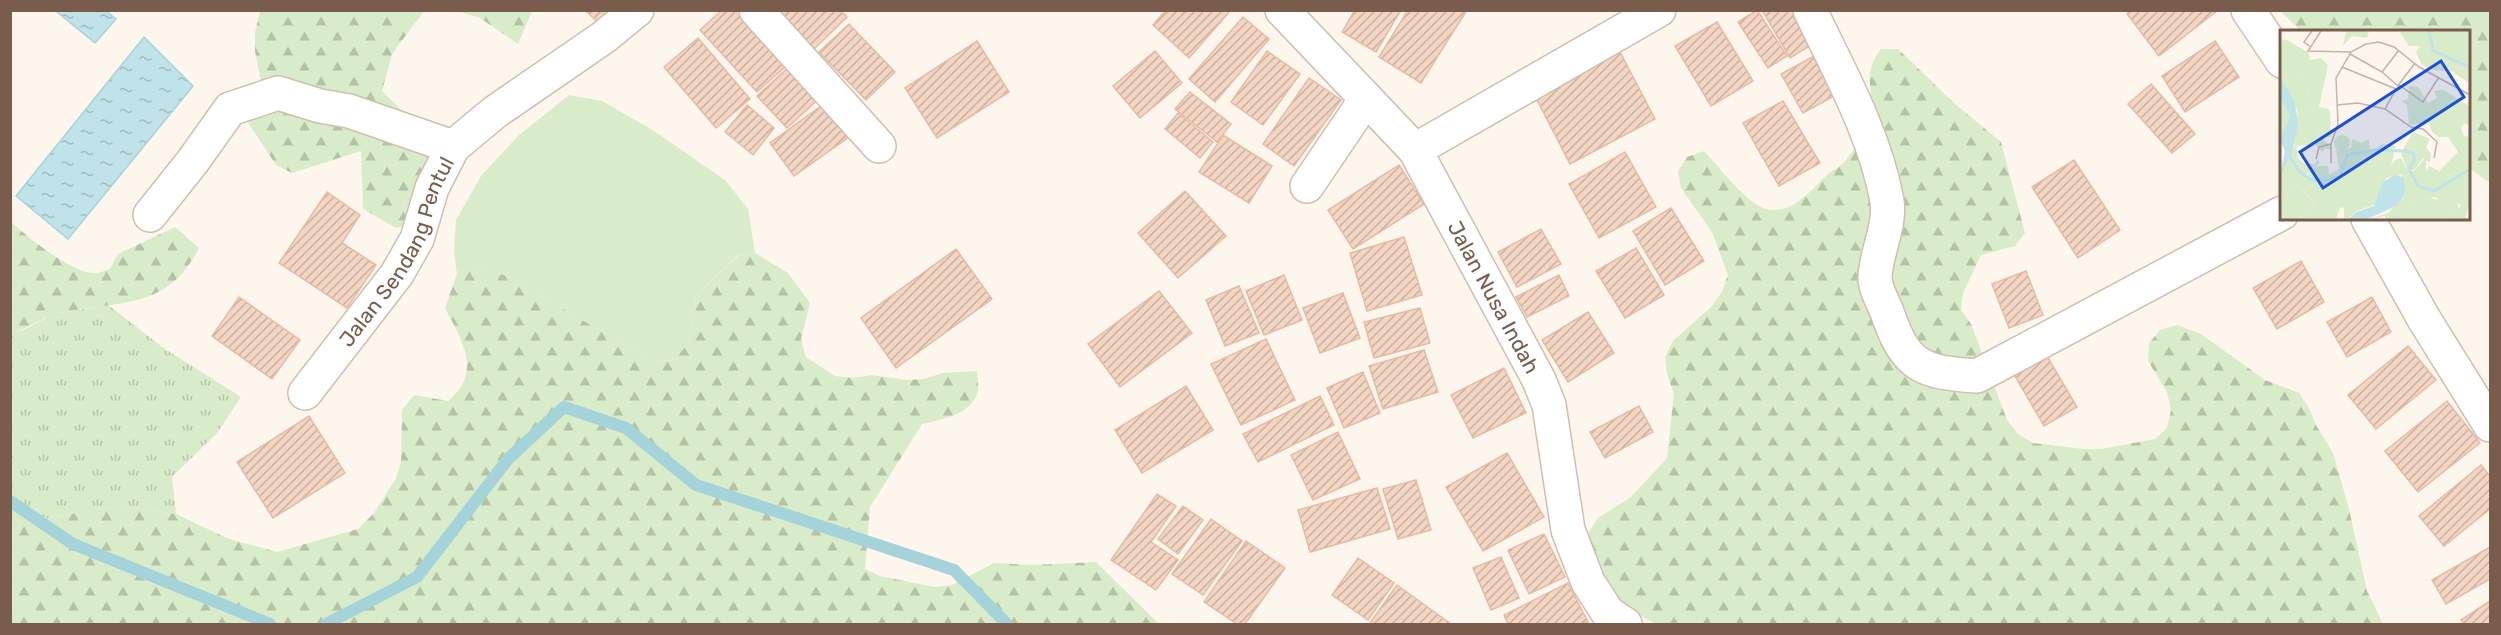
<svg xmlns="http://www.w3.org/2000/svg" width="2501" height="635" font-family="Rubik,sans-serif">
	<defs>
		<pattern id="grass-tufts" width="24" height="20" patternUnits="userSpaceOnUse" patternTransform="scale(1.5)"><rect width="24" height="20" fill="#d8ecc9"/><path d="M3 7l-1-3M5 7V3M7 7l1-3M15 17l-1-3M17 17v-4M19 17l1-3" fill="none" stroke="#b4c2a5"/></pattern>
		<pattern id="forest-firs" width="22" height="20" patternUnits="userSpaceOnUse" patternTransform="scale(1.5)"><rect width="22" height="20" fill="#d8ecc9"/><path d="M5 1l3.5 6h-7zM16 11l3.5 6h-7z" fill="#b4c2a5"/></pattern>
		<pattern id="water-ripples" width="26" height="14" patternUnits="userSpaceOnUse" patternTransform="scale(1.5)"><rect width="26" height="14" fill="#bfe3e8"/><path d="M2 4q2-2 4 0t4 0M15 11q2-2 4 0t4 0" fill="none" stroke="#a0bbbe"/></pattern>
		<pattern id="building-hatch" width="6" height="6" patternUnits="userSpaceOnUse" patternTransform="scale(1.5)"><rect width="6" height="6" fill="#f3d5c3"/><path d="M-1 1l2-2M0 6l6-6M5 7l2-2" fill="none" stroke="#cab0a1"/></pattern>
	</defs>
	<rect width="100%" height="100%" fill="#fdf6ec"/>
	<!-- grass -->
	<polygon fill="url(#grass-tufts)" points="108,305 165,349 241,397 217,433 172,477 176,514 119,506 49,518 11,518 11,333 23,330 54,314"/>
	<!-- forest -->
	<g fill="url(#forest-firs)">
		<polygon points="260,11 424,11 392,54 382,91 441,149 425,221 396,228 363,209 361,151 292,173 276,165 247,121 256,105 262,87 255,51 255,33"/>
		<polygon points="456,11 532,11 518,44 480,18"/>
		<polygon points="2280,11 2490,11 2490,183 2470,169 2470,32 2301,31"/>
		<path d="M1881 49H1898L1955 104 2001 142 2025 233 2015 246 1981 255 1963 293 1961 310 1971 324 2007 420 2018 434 2033 443 2083 449H2101L2155 439 2167 428 2171 410 2167 392 2148 361 2149 343 2160 330 2177 325 2201 334 2265 380 2299 393 2309 408 2316 425 2333 453 2349 509 2367 591 2383 624H1656L1630 610 1618 597 1594 566 1588 549 1589 532 1598 518 1631 497 1667 458 1674 394 1667 374 1665 357 1673 341 1711 307 1722 292 1728 275 1712 232 1681 188 1678 171 1687 157 1704 151C1717 165 1746 202 1763 208 1790 218 1811 190 1828 174 1834 169 1842 166 1846 160 1856 148 1865 130 1869 115 1876 87 1860 77 1881 49Z"/>
		<path d="M11 222C29 238 68 270 92 273 97 274 104 271 110 269L118 254 175 227 199 248C166 313 117 299 57 314 41 318 27 329 11 333Z"/>
		<path d="M755 253 788 273 810 303 801 339 806 357 835 376 854 378 871 375 907 380 924 379 942 373 977 371C977 377 979 385 978 391 972 415 942 419 922 424L870 507 865 569 880 576 935 587 952 585 994 563 1033 565 1096 562 1158 623 1165 624H11L10 518H49L119 506 176 514 229 539 277 552 358 529 374 513 396 478 401 462 402 410 414 395 448 401C483 372 462 341 445 308L457 274 474 267 509 276 526 283 570 313 655 361 673 360 684 348 691 331 696 295 738 256Z"/>
	</g>
	<!-- park -->
	<polygon fill="#d8ecc9" points="569,95 602,101 651,129 725,180 748,209 755,253 737,256 696,295 691,331 684,348 673,360 655,361 570,313 526,283 509,276 474,267 457,274 454,252 456,220 481,176 518,136"/>
	<!-- water -->
	<g fill="url(#water-ripples)" stroke="#a5d3da" stroke-width="1.5">
		<polygon points="56,11 106,11 116,19 95,43"/>
		<polygon points="144,37 193,86 68,239 16,196"/>
	</g>
	<g fill="none" stroke-linecap="round" stroke-linejoin="round">
		<!-- stream -->
		<g stroke="#a5d3da" stroke-width="12">
			<polyline points="10,501 73,544 270,624"/>
			<polyline points="326,624 417,577 508,459 564,407 626,428 696,485 954,570 1007,624"/>
		</g>
	</g>
	<!-- building -->
	<g fill="url(#building-hatch)" stroke="#e6bba3" stroke-width="1.5">
		<polygon points="585,10 626,10 607,31"/>
		<polygon points="722,10 751,10 795,58 757,92 700,30"/>
		<polygon points="771,10 840,10 847,17 811,52"/>
		<polygon points="1166,10 1231,10 1189,58 1153,25"/>
		<polygon points="1355,10 1401,10 1376,52 1342,32"/>
		<polygon points="1408,10 1467,10 1421,83 1379,57"/>
		<polygon points="1757,10 1787,56 1768,68 1738,22"/>
		<polygon points="1762,10 1797,10 1816,42 1790,58"/>
		<polygon points="2132,10 2217,10 2217,11 2159,56 2127,14"/>
		<polygon points="1243,17 1269,39 1215,102 1189,79"/>
		<polygon points="1717,22 1753,81 1711,106 1675,46"/>
		<polygon points="849,24 895,72 866,100 819,52"/>
		<polygon points="698,38 750,99 716,128 664,67"/>
		<polygon points="977,41 1009,92 937,138 905,88"/>
		<polygon points="2215,41 2239,77 2185,112 2162,76"/>
		<polygon points="1619,50 1655,119 1570,164 1534,94"/>
		<polygon points="1155,51 1182,83 1140,118 1113,86"/>
		<polygon points="1267,51 1300,74 1263,125 1231,102"/>
		<polygon points="1814,56 1836,95 1803,113 1781,74"/>
		<polygon points="795,61 825,93 787,128 757,96"/>
		<polygon points="1309,78 1341,100 1294,166 1263,144"/>
		<polygon points="2151,84 2195,134 2172,153 2128,104"/>
		<polygon points="1190,92 1231,124 1217,142 1175,109"/>
		<polygon points="828,101 853,134 794,176 770,143"/>
		<polygon points="1783,101 1820,163 1779,186 1743,123"/>
		<polygon points="747,105 774,128 753,155 725,132"/>
		<polygon points="1178,113 1213,142 1200,158 1165,129"/>
		<polygon points="1223,135 1272,166 1249,203 1199,172"/>
		<polygon points="1625,152 1656,207 1599,238 1569,184"/>
		<polygon points="2074,160 2120,230 2078,258 2032,187"/>
		<polygon points="1399,165 1424,204 1353,249 1328,210"/>
		<polygon points="1185,191 1226,236 1178,278 1138,233"/>
		<polygon points="327,192 360,215 342,243 376,265 347,308 279,263"/>
		<polygon points="1671,208 1704,261 1665,285 1633,231"/>
		<polygon points="1541,229 1561,264 1517,287 1498,252"/>
		<polygon points="1404,237 1422,295 1367,311 1350,253"/>
		<polygon points="1636,248 1664,295 1625,318 1596,271"/>
		<polygon points="956,249 992,299 896,368 861,318"/>
		<polygon points="2301,261 2324,302 2277,329 2253,288"/>
		<polygon points="2026,271 2043,315 2009,328 1992,284"/>
		<polygon points="1284,275 1302,320 1264,335 1246,291"/>
		<polygon points="1559,275 1569,296 1527,317 1516,297"/>
		<polygon points="1239,286 1259,333 1225,346 1206,300"/>
		<polygon points="1159,291 1192,333 1120,387 1088,344"/>
		<polygon points="1343,293 1360,338 1320,353 1303,308"/>
		<polygon points="239,297 300,340 272,379 212,336"/>
		<polygon points="2372,297 2391,332 2347,357 2327,322"/>
		<polygon points="1420,308 1430,343 1374,358 1364,322"/>
		<polygon points="1588,312 1614,353 1568,382 1542,340"/>
		<polygon points="1266,339 1295,400 1241,425 1211,364"/>
		<polygon points="2408,346 2436,380 2376,429 2348,395"/>
		<polygon points="1424,350 1438,392 1383,409 1369,366"/>
		<polygon points="2044,351 2077,407 2044,426 2011,369"/>
		<polygon points="1504,368 1526,413 1473,438 1451,395"/>
		<polygon points="1363,372 1380,413 1344,428 1327,388"/>
		<polygon points="1186,386 1213,430 1142,473 1115,430"/>
		<polygon points="1320,396 1334,425 1258,462 1243,434"/>
		<polygon points="2447,401 2480,443 2418,492 2385,451"/>
		<polygon points="1639,406 1653,432 1605,458 1590,432"/>
		<polygon points="309,416 345,473 273,518 237,462"/>
		<polygon points="1338,432 1360,479 1313,500 1291,455"/>
		<polygon points="1507,453 1544,517 1483,551 1446,487"/>
		<polygon points="2481,465 2490,476 2490,509 2444,546 2419,516"/>
		<polygon points="1416,480 1431,530 1398,539 1383,489"/>
		<polygon points="1377,488 1390,529 1310,552 1298,510"/>
		<polygon points="1157,494 1176,506 1151,542 1178,560 1156,590 1111,560"/>
		<polygon points="1183,506 1203,520 1178,554 1158,539"/>
		<polygon points="1211,519 1242,541 1203,595 1172,574"/>
		<polygon points="1544,534 1565,577 1529,594 1508,550"/>
		<polygon points="1246,541 1285,568 1245,624 1237,624 1204,602"/>
		<polygon points="2490,547 2490,579 2446,604 2432,580"/>
		<polygon points="1501,557 1519,598 1491,610 1473,568"/>
		<polygon points="1358,558 1394,583 1368,620 1332,595"/>
		<polygon points="1568,583 1588,622 1583,624 1508,624 1504,615"/>
		<polygon points="1397,585 1451,624 1371,624 1370,623"/>
		<polygon points="2490,601 2490,624 2464,624 2461,620"/>
	</g>
	<g fill="none" stroke-linecap="round" stroke-linejoin="round">
		<!-- minor casing -->
		<g stroke="#d1beb0" stroke-width="36">
			<g id="minor">
				<polyline points="756,10 879,146"/>
				<path id="s1" d="M1282 10 1415 150 1539 380 1549 405 1568 530 1588 582 1608 613 1625 624"/>
				<path d="M1810 10C1839 71 1875 134 1887 201 1891 226 1875 255 1875 278 1875 288 1883 302 1887 312 1906 368 1922 372 1977 376L2282 213"/>
				<polyline points="2248,10 2282,61"/>
				<polyline points="1415,150 1659,10"/>
				<polyline points="1307,186 1366,99"/>
				<polyline points="150,215 193,161 230,109 278,93 320,106 349,111 453,147"/>
				<polyline points="2368,219 2424,319 2490,425"/>
				<path id="s2" d="M305 393 397 274 417 239 432 188 453 147 495 112 604 37 637 10"/>
			</g>
		</g>
		<!-- minor -->
		<use href="#minor" stroke="#fff" stroke-width="33"/>
	</g>
	<g text-anchor="middle" dominant-baseline="central" stroke-width="5" stroke-linejoin="round" paint-order="stroke">
		<!-- street labels -->
		<g font-size="21" fill="#7a5c4d" stroke="#fffaf3">
			<text stroke="none"><textPath href="#s2" startOffset="170">Jalan Sendang Pentul</textPath></text>
			<text stroke="none"><textPath href="#s1" startOffset="360">Jalan Nusa Indah</textPath></text>
		</g>
	</g>
	<!-- overview -->
	<g transform="translate(2280 30)">
		<rect width="190" height="190" fill="#fdf6ec"/>
		<path d="M10 40 24 46 31 83 40 97 35 114 17 116 14 113 18 81 3 52ZM146 127V145L168 148 177 140 190 138V172H177L179 179 162 190H134V184L159 168 154 167 134 172 124 190H106L105 186 87 190 108 183 124 167 122 144 109 139 114 131 121 128 128 141H134ZM37 136H48L49 145 23 160 35 174 19 190H0V170L8 169 18 152 29 147 27 142Z" fill="#d8ecc9"/>
		<path d="M66 1H89L87 8 72 6 63 16ZM190 1V54L172 41H157L142 35 136 22 140 16H129L120 2ZM5 9 29 23 30 30 41 28 48 35 39 77 49 79 50 84 51 106 44 107V111L50 115 51 121 46 118 42 122 35 114 40 97 35 94 31 83 24 46 10 40 3 52 0 46V12ZM129 56 138 57 148 73 157 68 154 61 164 60 190 77V96L184 93 181 98 184 106 190 107V138L177 140 166 149 145 145 149 136 159 141 178 122 168 107H159L152 102 149 93 129 95 127 75 121 71 128 69ZM0 68 10 86 0 109ZM133 102 150 109 146 117 151 124 150 133 143 128 134 140 128 141 121 123ZM89 109 90 123 102 114 116 116 110 139 121 142V145L106 148 94 175 76 181 67 190H64V178L60 177 56 190H19L35 174 23 159 59 139 56 120 71 118 72 109 81 113ZM16 112 18 128 25 134H35L38 129 40 133 27 142V149L18 152 8 169 2 171 0 147ZM150 168 161 171 134 184V190H124L134 172ZM175 172H190L185 190H162L179 179 181 175Z" fill="#d8ecc9"/>
		<path d="M54 113a8 8 0 1 1 16 0a8 8 0 1 1-16 0Z" fill="#d8ecc9"/>
		<path d="M0 46 15 73 18 93 12 122 0 147 5 121 0 109 10 86 0 68ZM115 145 123 147 125 155 124 166 116 176 85 190H68L76 182 94 176 103 152Z" fill="#bfe3e8"/>
		<path fill="none" stroke="#bfe3e8" stroke-width="3" d="M149 1 153 21 190 37M9 126 20 142 31 150H44L60 147 67 125 95 120 125 121 133 123 135 129 129 139 138 156 154 161 190 139"/>
		<path fill="none" stroke="#c5b3a7" stroke-width="1.5" d="M41 1 28 21 71 22M31 17 24 12 32 1M70 24 102 42M62 37 116 59 105 79M119 55 143 72 159 47M118 56 102 42 119 20M117 57 135 33M57 75 78 73 105 79 131 97 143 99 157 112 154 128M36 129 39 117 51 114M51 133V114L58 94 56 48 71 22 86 14 99 12 114 17 139 37 190 65"/>
		<path fill="#1d4ed8" fill-opacity="0.15" stroke="#1d4ed8" stroke-width="3" d="M161 31 184 67 43 158 20 122Z"/>
		<rect width="190" height="190" fill="none" stroke="#7a5c4d" stroke-width="3"/>
	</g>
	<!-- border -->
	<rect width="2501" height="635" fill="none" stroke="#7a5c4d" stroke-width="24"/>
</svg>
